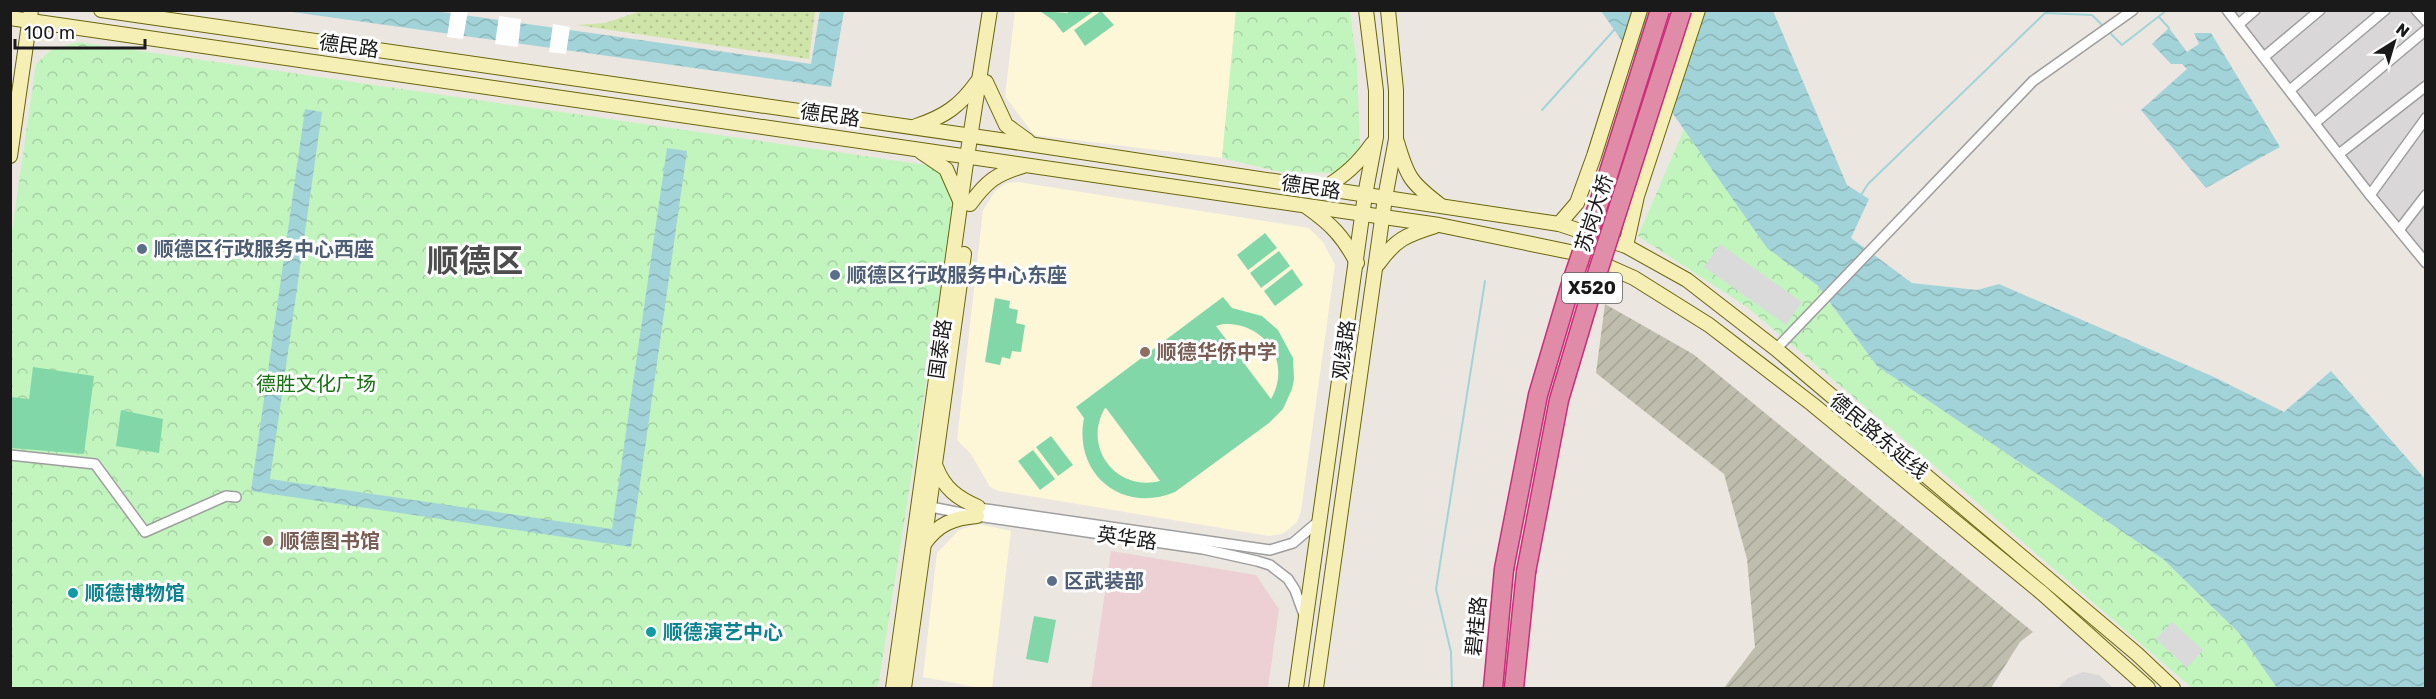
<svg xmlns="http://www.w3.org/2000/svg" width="2436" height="699" font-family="Rubik,'Noto Sans SC',sans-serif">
	<defs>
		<pattern id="construction-furrows" width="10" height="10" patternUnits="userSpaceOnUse" patternTransform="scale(1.5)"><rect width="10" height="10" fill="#bfbdad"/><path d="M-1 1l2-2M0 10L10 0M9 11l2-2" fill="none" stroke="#a4a294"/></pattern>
		<pattern id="grass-dots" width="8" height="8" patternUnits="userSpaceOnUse" patternTransform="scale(1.5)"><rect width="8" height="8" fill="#cfe4a8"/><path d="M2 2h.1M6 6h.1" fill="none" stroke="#b1c390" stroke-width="1.8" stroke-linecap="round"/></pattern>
		<pattern id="park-crowns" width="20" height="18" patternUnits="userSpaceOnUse" patternTransform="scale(1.5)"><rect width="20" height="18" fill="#c2f5be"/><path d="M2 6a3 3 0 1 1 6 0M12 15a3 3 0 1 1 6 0" fill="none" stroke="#a6d1a3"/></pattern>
		<pattern id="water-waves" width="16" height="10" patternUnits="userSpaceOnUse" patternTransform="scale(1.5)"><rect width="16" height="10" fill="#a2d3d8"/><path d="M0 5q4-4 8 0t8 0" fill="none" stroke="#8bb5b9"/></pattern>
	</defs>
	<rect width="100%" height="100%" fill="#ece6e0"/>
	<!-- residential -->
	<g fill="#d9d7d8">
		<polygon points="2225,11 2425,11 2425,258"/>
		<polygon points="2083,672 2099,675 2113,688 2058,688 2068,678"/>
	</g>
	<!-- commercial -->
	<polygon fill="#ecd0d3" points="1111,551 1256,575 1279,609 1268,688 1091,688"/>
	<!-- education -->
	<g fill="#fdf7d8">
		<polygon points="1015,11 1236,11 1222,158 1034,135 1005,96"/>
		<polygon points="1018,182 1309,228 1323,242 1335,265 1301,511 1297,522 1289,529 1282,534 1269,536 999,491 990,487 971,454 957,440 983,210 996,190 1007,183"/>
		<polygon points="978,524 1011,531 992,688 981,688 923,677 937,553 959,530"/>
	</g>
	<!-- construction -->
	<polygon fill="url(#construction-furrows)" points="1605,304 1693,354 2033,632 2020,642 1991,688 1724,688 1755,647 1747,559 1724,474 1596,373"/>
	<!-- grass -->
	<polygon fill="url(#grass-dots)" points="641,11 815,11 809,59 576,25 605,23"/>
	<!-- park -->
	<g fill="url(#park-crowns)">
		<polygon points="1236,11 1350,11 1357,65 1360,147 1337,173 1280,172 1222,158"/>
		<polygon points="78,42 940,167 955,199 878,688 11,688 10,245 36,64 51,50"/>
		<polygon points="1685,127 1767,248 1817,285 1877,366 2163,559 2239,633 2277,688 2192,688 1908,443 1747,307 1638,236"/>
	</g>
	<!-- pitch -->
	<g fill="#82d7a9" fill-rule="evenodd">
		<polygon points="1040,11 1068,13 1067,11 1094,11 1063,33 1054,21"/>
		<polygon points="1101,11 1114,25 1085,46 1074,30"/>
		<polygon points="1265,233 1277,248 1248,270 1237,255"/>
		<polygon points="1279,251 1290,266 1261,288 1250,273"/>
		<polygon points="1292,269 1303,285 1275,306 1264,291"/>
		<path d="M1223 297 1232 308 1262 316 1278 330 1293 358 1294 379 1292 389 1283 409 1269 423 1175 492C1122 514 1073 474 1084 418L1076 407ZM1223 324C1265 322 1292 362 1271 399L1216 326ZM1105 408H1106L1160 481C1116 492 1082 447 1105 408Z"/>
		<polygon points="995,298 1010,301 1009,308 1018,310 1016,323 1025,325 1021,352 1012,351 1010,359 1002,357 1000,365 985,362"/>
		<polygon points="33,367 94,376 84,454 11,448 11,397 29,399"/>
		<polygon points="121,410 163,419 159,453 116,446"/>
		<polygon points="1051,436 1073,465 1058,476 1036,447"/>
		<polygon points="1033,450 1055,479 1040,490 1018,461"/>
		<polygon points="1034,616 1056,620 1048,663 1026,659"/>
	</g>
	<!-- parking -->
	<g fill="#dadada">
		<polygon points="1720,244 1802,302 1786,325 1704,267"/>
		<polygon points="2172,622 2203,650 2187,668 2156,639"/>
	</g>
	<!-- water -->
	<g fill="url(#water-waves)">
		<polygon points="285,11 435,11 811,64 820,11 844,11 831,87"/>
		<polygon points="1601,11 1773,11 1847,185 1869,199 1851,238 1912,283 1977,290 1999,284 2214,377 2284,412 2331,371 2425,479 2425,688 2277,688 2239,633 2163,559 1877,366 1817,285 1767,248"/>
		<polygon points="2169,28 2187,52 2199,44 2194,33 2211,33 2280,147 2206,188 2141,110 2187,69 2182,64 2171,64 2152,44"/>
		<polygon points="305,109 322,112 270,479 612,529 667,148 687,151 631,547 251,491"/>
	</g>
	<!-- pier -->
	<g fill="#fff">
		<polygon points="451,11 468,11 463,39 447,37"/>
		<polygon points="499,16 521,19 518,47 495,44"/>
		<polygon points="553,24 570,27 566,54 549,52"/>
	</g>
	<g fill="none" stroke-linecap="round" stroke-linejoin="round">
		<!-- stream -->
		<g stroke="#a2d3d8" stroke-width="2">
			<polyline points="2159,17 2169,28"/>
			<polyline points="2108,31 2122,45 2167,10"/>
			<polyline points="1542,110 1615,29"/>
			<polyline points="1861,195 1868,184 2045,13 2092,15 2104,27"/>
			<polyline points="1452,688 1451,652 1436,589 1485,281"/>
		</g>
		<!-- street casing -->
		<g stroke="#9e9e9e" stroke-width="12">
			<g id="street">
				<polyline points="2227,10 2370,195 2426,118"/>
				<polyline points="2416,10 2426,21"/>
				<polyline points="2239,24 2255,10"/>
				<polyline points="2264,57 2320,10"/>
				<polyline points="2290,90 2385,10"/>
				<polyline points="2315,123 2426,30"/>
				<polyline points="2339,154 2426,86"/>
				<polyline points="2370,195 2426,263"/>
				<polyline points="2399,230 2426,195"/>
				<polyline points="1776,349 2033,81 2133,10"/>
				<polyline points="10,455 95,464 145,532 226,496 236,497"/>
				<polyline points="926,506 977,516 1203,549 1257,561 1270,565 1288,579 1295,590 1304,615"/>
				<polyline points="972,507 1270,550 1293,543 1320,520"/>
			</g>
		</g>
		<!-- secondary casing -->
		<g stroke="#69650a" stroke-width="16">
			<g id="secondary">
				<polyline points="101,10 1035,145 1559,224 1626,246 1687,280 1776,349 2137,654 2173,688"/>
				<polyline points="10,18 1439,225 1580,254 1634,278 1709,325 1812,404 2042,593 2148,688"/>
				<polyline points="986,82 1006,125 1028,141"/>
				<path d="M916 126C944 117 960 106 977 82"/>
				<path d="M1397 142C1407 177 1411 183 1440 205"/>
				<polyline points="921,152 946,169 961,203"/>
				<polyline points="10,156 31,10"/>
				<path d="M1323 189C1344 176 1358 164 1372 144"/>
				<path d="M970 204C987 181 996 174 1023 166"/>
				<path d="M1307 207C1331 224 1343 236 1357 263"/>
				<polyline points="1559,224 1577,203 1594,156 1640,10"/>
				<polyline points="1626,246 1637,196 1698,10"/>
				<path d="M1378 264C1396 239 1406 235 1435 226"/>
				<path d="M936 467C944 488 957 498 978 507"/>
				<path d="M924 544C938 524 953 518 977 516"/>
				<polyline points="893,688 965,170 990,10"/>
				<polyline points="904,688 964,254"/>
				<polyline points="1296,688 1365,195 1376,137 1376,91 1366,10"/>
				<polyline points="1316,688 1385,198 1396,139 1396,90 1388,10"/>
			</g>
		</g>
		<!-- highway casing -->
		<g stroke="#ca2d7a" stroke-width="21">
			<g id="highway">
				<polyline points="1493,688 1504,569"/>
				<polyline points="1514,688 1526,572"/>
			</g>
		</g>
		<!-- street -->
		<use href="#street" stroke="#fff" stroke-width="9"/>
		<!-- secondary -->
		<use href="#secondary" stroke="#f5efb5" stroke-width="14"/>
		<!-- highway -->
		<use href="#highway" stroke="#e08ba8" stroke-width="18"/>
		<!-- highway-bridge casing -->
		<g stroke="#ca2d7a" stroke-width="21" stroke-linecap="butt">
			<g id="highway-bridge">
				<polyline points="1504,569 1538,395 1570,287 1604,188 1660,10"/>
				<polyline points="1526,572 1559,400 1590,296 1682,10"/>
			</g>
		</g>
		<!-- highway-bridge -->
		<use href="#highway-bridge" stroke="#e08ba8" stroke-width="18"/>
	</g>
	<!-- markers -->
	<g fill="#5c6f8a" stroke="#fff" stroke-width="2">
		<circle cx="142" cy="249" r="6"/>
		<circle cx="835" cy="275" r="6"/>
		<circle cx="1052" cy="581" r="6"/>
	</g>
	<g fill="#8d6e63" stroke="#fff" stroke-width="2">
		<circle cx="1145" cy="352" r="6"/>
		<circle cx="268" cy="541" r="6"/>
	</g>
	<g fill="#0f9aa8" stroke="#fff" stroke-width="2">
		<circle cx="73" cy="593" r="6"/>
		<circle cx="651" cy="632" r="6"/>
	</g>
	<g text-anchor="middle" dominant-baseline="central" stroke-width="6" stroke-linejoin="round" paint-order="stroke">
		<!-- shield labels -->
		<rect fill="#fff" stroke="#5f5f5f" stroke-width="1.5" x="1562" y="273" width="60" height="30" rx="4.5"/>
		<g font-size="18" font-weight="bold" fill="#1a1a1a">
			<text x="1592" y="288">X520</text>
		</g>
		<!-- street labels -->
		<g font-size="20" fill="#1a1a1a" stroke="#fff">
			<text transform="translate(349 46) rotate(8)">德民路</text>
			<text transform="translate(830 115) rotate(8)">德民路</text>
			<text transform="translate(1311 187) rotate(9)">德民路</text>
			<text transform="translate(1594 213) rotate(-72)">苏岗大桥</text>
			<text transform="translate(940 349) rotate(-82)">国泰路</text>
			<text transform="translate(1344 350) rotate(-82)">观绿路</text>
			<text transform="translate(1879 436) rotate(40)">德民路东延线</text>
			<text transform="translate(1127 538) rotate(8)">英华路</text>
			<text transform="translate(1476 626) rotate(-84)">碧桂路</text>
		</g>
		<!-- service labels -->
		<g font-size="20" font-weight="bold" fill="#4e5e75" stroke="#fff" text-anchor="start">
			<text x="154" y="249">顺德区行政服务中心西座</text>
			<text x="847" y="275">顺德区行政服务中心东座</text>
			<text x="1064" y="581">区武装部</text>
		</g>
		<!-- education labels -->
		<g font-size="20" font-weight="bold" fill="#785e54" stroke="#fff" text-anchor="start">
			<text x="1157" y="352">顺德华侨中学</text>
			<text x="280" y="541">顺德图书馆</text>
		</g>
		<!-- park labels -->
		<g font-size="20" fill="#177011" stroke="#fff">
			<text x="316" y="384">德胜文化广场</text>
		</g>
		<!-- culture labels -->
		<g font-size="20" font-weight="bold" fill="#0d838f" stroke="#fff" text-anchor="start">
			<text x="85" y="593">顺德博物馆</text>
			<text x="663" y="632">顺德演艺中心</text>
		</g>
		<!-- town labels -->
		<g font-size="32" font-weight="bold" fill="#4d4d4d" stroke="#fff">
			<text x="475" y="261">顺德区</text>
		</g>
	</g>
	<!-- border -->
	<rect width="2436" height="699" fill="none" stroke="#1a1a1a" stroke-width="24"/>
	<!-- north arrow -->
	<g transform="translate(2394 42) rotate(37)" stroke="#ffffff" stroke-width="4.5" paint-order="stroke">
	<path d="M0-4.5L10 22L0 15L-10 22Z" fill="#1a1a1a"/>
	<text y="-9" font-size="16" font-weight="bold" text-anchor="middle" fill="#1a1a1a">N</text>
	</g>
	<!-- scale -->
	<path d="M15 39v9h130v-9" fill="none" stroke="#1a1a1a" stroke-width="3"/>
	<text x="24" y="39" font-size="18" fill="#1a1a1a" stroke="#ffffff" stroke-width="4.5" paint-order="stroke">100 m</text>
</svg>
